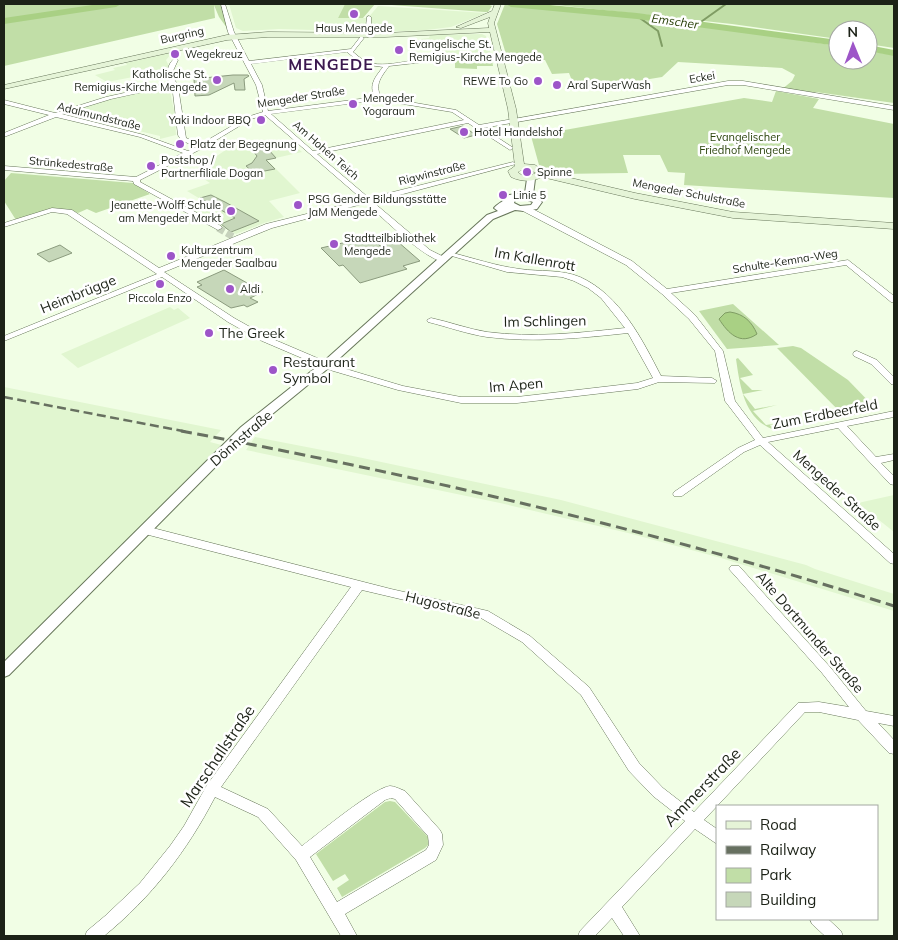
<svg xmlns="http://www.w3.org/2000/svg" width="898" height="940" font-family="Mulish,sans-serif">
	<rect width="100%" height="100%" fill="#f1fee5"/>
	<!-- built -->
	<g fill="#e1f6d0">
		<polygon points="229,4 345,4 338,18 368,18 378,6 486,13 451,27 426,30 381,32 279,29 243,31 236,28"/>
		<polygon points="482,34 486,36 491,55 449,57 447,53 441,53 440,48 418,46 421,39 429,38 430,35"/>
		<polygon points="166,54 171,54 166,60 169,66 164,71 107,82 95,75 115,70 113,68 127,65 126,63"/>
		<polygon points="169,87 175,115 176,135 160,139 160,136 63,113 133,92"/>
		<polygon points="291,143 302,152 267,160 300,193 269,201 284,217 264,223 236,234 186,206 202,200 187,191 210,183 201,177 216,172 205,164 230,147 248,151"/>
		<polygon points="170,307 174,310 178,308 190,318 78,368 61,354"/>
		<polygon points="4,387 221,430 210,442 229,447 4,671"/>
		<polygon points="255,437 353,456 561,500 806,565 815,569 894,594 894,611 721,558 628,533 500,503 246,450"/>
		<polygon points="894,495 894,532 858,503"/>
	</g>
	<!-- green -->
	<g fill="#c1dea7">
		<polygon points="4,4 220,4 227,28 219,17 214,5 215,18 4,66"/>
		<polygon points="338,4 375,4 363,18 338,18 345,4"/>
		<polygon points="378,4 487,4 492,6 488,12 485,12"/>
		<polygon points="505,4 671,21 838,46 838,60 868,60 868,51 894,55 894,103 816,92 811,95 781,90 792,81 795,75 782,68 678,62 662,77 576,91 569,73 552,74 545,60 508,61 497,24"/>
		<polygon points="547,4 894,4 894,48 868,44 868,30 838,30 838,39 732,24"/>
		<polygon points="491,55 493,66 477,66 477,69 455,68 455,57"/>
		<polygon points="776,91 819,99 813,108 894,124 894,198 684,185 685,173 668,172 660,155 623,155 628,173 558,174 539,165 531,136 744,98 772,102"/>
		<path d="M11 173 133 183 150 194 96 213 87 209 78 213C58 203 36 214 16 220L4 201V181Z"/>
		<polygon points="733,304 779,345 727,349 699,311"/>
		<polygon points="793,346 801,348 848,380 877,410 845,417 777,348"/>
		<path d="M738 358 753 375 740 378 752 390H763L743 394 755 409 777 405 753 411 766 425 792 421 770 425 774 430C744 419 740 386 736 359Z"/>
		<polygon points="390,801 395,802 428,837 428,845 425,848 342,897 337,888 349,880 345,874 333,881 316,854 385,802"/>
	</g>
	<!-- water -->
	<path fill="#a9d084" stroke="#7f9c63" d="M730 312C744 314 752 322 757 334 740 346 728 333 719 319L725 313Z"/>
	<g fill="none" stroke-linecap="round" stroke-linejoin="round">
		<!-- stream -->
		<g stroke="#7f9c63" stroke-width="2">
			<polyline points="637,16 658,31 662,46"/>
			<polyline points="698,24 726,4"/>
		</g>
		<!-- river -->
		<g fill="#a9d084" fill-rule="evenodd">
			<polygon points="99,4 121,4 116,7 4,24 4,18"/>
			<polygon points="506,4 539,4 637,13 838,40 838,46 637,19 511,7"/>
			<polygon points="868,45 894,50 894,56 868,51"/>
		</g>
	</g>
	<!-- building -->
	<g fill="#c6d7b9" stroke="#8b9b7e">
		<polygon points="233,75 248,75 249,76 244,79 245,90 235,90 234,83 209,95 195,96 194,79"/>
		<polygon points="463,126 467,129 476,135 464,138 450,129"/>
		<polygon points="268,149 276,158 266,160 275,169 254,173 246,166 252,163 257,156 253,151"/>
		<polygon points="211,195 225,202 259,221 231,232 221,224 235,218 200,198"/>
		<polygon points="364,238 371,244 377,242 380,246 397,241 420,261 403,266 407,269 360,283 343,265 339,266 321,248"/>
		<polygon points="60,245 72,253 49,262 37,254"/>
		<polygon points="224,270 263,292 250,298 258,302 247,307 244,305 231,308 197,287 202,285 197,282"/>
	</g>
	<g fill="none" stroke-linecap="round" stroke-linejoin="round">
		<!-- minor-tunnel -->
		<polyline stroke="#c6d2bc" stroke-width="7" stroke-dasharray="7 3" stroke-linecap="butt" points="218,228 237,239"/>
		<!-- minor casing -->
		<g stroke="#68775b" stroke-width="1">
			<g id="minor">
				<path d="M221 4H225L234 32 249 61 351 49 361 36 364 38 353 52C357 55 361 59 365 61 384 71 423 55 444 57V59L442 60 389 66C382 76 374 84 381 97L456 110 479 125 728 81H743L894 106V110L743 85H728L483 128 512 147 513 148 510 150 468 123 317 154 369 198 513 162 516 164 373 202 430 250 446 258V262C428 263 381 216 366 203L272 228 164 272 234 318 268 337 336 366 403 386 461 397H517L637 383 653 378 628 333C582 338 534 343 487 337 467 334 448 327 428 322L427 320 431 318C450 322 468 329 487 332 533 338 579 333 625 328L601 298 588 288 574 281 562 277 507 272 445 254 449 252C473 258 496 266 520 269 540 272 561 269 580 277 620 295 642 339 661 376L712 378 717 381 715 383 659 382 638 389 517 403H461L398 390 330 370 262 341 228 322 162 277 4 341V336L157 274 67 214 52 212 4 227V223L52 208 72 210 159 268 266 224 363 200 265 115 251 119 203 148 140 180V182L221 226 222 228 218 230 134 184 133 181 4 170V166L136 177 183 153 140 137 56 117 4 137V133L49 115 4 104V100L55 113 106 97 169 83C166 74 167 64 175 58L178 60 173 71V77L177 84 179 93 186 138 201 144 247 117 263 112 256 85 228 32ZM347 52 362 64 383 67C376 76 368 85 375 97L268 111 262 85 251 64ZM171 86 173 93 178 135 181 140 196 147 188 151 144 135 62 114 111 99ZM379 100 452 112 464 120 313 151 271 114Z"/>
				<polygon points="369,16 371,17 371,35 368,37 365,35 367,17"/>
				<polygon points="521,206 527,206 632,261 667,289 848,260 894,296 894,302 891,302 846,265 671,293 695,315 723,351 735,401 763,438 894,411 894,417 847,426 876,457 894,454 894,460 881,463 894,476 894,485 890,484 838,428 768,442 894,554 894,564 890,563 760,445 744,452 682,496 674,496 673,494 674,492 738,448 755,440 725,401 715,351 689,319 662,294 626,265 521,210"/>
				<polygon points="857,351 877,360 894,377 894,385 891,384 871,364 854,356 853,354 854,352"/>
				<path d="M145 526 391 589 488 611 530 636 589 687 639 763 663 788 694 812 798 703 819 702 849 707 822 673 729 569 731 566H739L830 667 866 711 894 716V726L878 723 894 740V754L889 753 858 720 819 712H805L704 820 717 829V844L695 829 622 907 640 936H624L612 918 595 936H578L580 931 685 821 653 796 629 771 581 695 522 642 481 618 362 590 221 787 268 809 302 846C318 834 373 788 390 786 394 786 400 789 405 791L440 830 442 834 443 845 436 860 345 914 357 936H341L296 860 258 817 215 797C187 851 151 898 104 936H85L87 931 105 916 140 883 170 846 184 826 207 785 351 587 141 533 140 530ZM391 798 395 799 428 836 429 845 426 850 337 902 310 857 385 800Z"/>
				<polygon points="810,919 828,919 841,931 843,936 825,936 812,924"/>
			</g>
		</g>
		<!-- tertiary casing -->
		<g stroke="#68775b" stroke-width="2">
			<path id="tertiary" d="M531 176 535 179 533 195 542 202 537 209 524 211 515 210 493 219 331 366 249 433 9 675 4 677V662L241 427 323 362 487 215 498 211 494 208C499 202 504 202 509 195L525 193 527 179ZM523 198 533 202 531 205 520 206 514 203 515 199Z"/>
		</g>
		<!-- secondary casing -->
		<g stroke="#68775b" stroke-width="1">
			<path id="secondary" d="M495 4H501L494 23 516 109 524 164 535 165 545 172 635 193 733 212 894 223V229L733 218 635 199 542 177C532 182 522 182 511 177L508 171 515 166 508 109 490 32 385 37H268L227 40 4 89V85L227 35 268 32 385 33 489 28 488 23 490 17 461 28 456 27 492 11ZM522 170H530L536 173C530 176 522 178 518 172Z"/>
		</g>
		<!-- minor -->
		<use href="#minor" fill="#fff" fill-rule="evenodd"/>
		<!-- tertiary -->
		<use href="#tertiary" fill="#fff" fill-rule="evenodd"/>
		<!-- secondary -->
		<use href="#secondary" fill="#e5f4d7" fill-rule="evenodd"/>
		<!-- rail-far1 -->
		<polyline stroke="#677060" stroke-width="2.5" stroke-dasharray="9 4.5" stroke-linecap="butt" points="4,397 188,432"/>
		<!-- rail -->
		<path stroke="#677060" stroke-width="3" stroke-dasharray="11 5.5" stroke-linecap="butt" d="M181 431C422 476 660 532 894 606"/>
	</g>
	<!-- markers -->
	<g fill="#9d55c8" stroke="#fff" stroke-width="2">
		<circle cx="354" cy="14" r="5"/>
		<circle cx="399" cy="50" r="5"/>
		<circle cx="175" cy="54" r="5"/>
		<circle cx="217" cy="80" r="5"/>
		<circle cx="538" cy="81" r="5"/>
		<circle cx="557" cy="85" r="5"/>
		<circle cx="353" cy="104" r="5"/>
		<circle cx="261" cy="120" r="5"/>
		<circle cx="464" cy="132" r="5"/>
		<circle cx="180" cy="144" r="5"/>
		<circle cx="151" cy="166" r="5"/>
		<circle cx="527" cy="172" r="5"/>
		<circle cx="503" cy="195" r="5"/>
		<circle cx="298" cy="205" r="5"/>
		<circle cx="231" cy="211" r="5"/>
		<circle cx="334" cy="244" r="5"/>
		<circle cx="171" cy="256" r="5"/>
		<circle cx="160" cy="284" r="5"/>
		<circle cx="230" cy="289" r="5"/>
		<circle cx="209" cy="333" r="5"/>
		<circle cx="273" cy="370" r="5"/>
	</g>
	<g text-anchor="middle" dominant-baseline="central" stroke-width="5" stroke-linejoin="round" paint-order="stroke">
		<!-- far-poi labels -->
		<g font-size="11" fill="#1c2217" stroke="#fff" text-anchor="start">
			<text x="354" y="28" text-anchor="middle">Haus Mengede</text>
			<text x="409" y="44">Evangelische St.<tspan x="409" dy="13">Remigius-Kirche Mengede</tspan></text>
			<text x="185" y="54">Wegekreuz</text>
			<text x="207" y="74" text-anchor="end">Katholische St.<tspan x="207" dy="13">Remigius-Kirche Mengede</tspan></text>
			<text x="528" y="81" text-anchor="end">REWE To Go</text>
			<text x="567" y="85">Aral SuperWash</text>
			<text x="363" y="98">Mengeder<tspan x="363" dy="13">Yogaraum</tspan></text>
			<text x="251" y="120" text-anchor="end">Yaki Indoor BBQ</text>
			<text x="474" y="132">Hotel Handelshof</text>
			<text x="190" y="144">Platz der Begegnung</text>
			<text x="161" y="160">Postshop /<tspan x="161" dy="13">Partnerfiliale Dogan</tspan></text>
			<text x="537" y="172">Spinne</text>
			<text x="513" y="195">Linie 5</text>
			<text x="308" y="199">PSG Gender Bildungsstätte<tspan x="308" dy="13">JaM Mengede</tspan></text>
			<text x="221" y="205" text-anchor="end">Jeanette-Wolff Schule<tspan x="221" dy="13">am Mengeder Markt</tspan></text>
			<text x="344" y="238">Stadtteilbibliothek<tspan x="344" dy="13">Mengede</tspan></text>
			<text x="181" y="250">Kulturzentrum<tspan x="181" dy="13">Mengeder Saalbau</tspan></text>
			<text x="240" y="289">Aldi</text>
			<text x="160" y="298" text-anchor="middle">Piccola Enzo</text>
		</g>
		<!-- far-street labels -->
		<g font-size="11" fill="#1c2217" stroke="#fff">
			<text transform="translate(182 35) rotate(-13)">Burgring</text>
			<text transform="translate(702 77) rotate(-10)">Eckei</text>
			<text transform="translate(301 97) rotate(-9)">Mengeder Straße</text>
			<text transform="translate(99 116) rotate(14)">Adalmundstraße</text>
			<text transform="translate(326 150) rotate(41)">Am Hohen Teich</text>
			<text transform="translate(71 164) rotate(5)">Strünkedestraße</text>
			<text transform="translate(432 173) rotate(-14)">Rigwinstraße</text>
			<text transform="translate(689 193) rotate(11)">Mengeder Schulstraße</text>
			<text transform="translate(785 261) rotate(-9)">Schulte-Kemna-Weg</text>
		</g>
		<!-- far-park labels -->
		<g font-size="11" fill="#2c450e" stroke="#fff">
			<text x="745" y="137">Evangelischer<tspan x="745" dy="13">Friedhof Mengede</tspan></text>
		</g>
		<!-- far-water labels -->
		<g font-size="12" font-style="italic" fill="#263e06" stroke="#fff">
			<text transform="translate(675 21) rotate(8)">Emscher</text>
		</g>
		<!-- street labels -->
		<g font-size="14" fill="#1c2217" stroke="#fff">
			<text transform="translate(535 259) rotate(10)">Im Kallenrott</text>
			<text transform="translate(78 294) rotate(-22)">Heimbrügge</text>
			<text transform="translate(545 321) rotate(-1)">Im Schlingen</text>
			<text transform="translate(516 385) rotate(-5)">Im Apen</text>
			<text transform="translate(825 414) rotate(-11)">Zum Erdbeerfeld</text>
			<text transform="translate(241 438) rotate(-41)">Dönnstraße</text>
			<text transform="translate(837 490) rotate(42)">Mengeder Straße</text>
			<text transform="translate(443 605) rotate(14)">Hugostraße</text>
			<text transform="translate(810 632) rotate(49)">Alte Dortmunder Straße</text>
		</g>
		<!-- poi labels -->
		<g font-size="14" fill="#1c2217" stroke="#fff" text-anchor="start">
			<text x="219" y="333">The Greek</text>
			<text x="283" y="362">Restaurant<tspan x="283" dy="16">Symbol</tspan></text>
		</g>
		<!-- far-district labels -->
		<g font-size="16" font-weight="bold" letter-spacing="1" fill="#3b184f" stroke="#fff">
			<text x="331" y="64">MENGEDE</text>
		</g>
		<!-- near-street labels -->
		<g font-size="16" fill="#1c2217" stroke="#fff">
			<text transform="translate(217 756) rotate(-56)">Marschallstraße</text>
			<text transform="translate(702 787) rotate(-46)">Ammerstraße</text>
		</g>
	</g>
	<!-- border -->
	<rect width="898" height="940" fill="none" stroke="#1c2217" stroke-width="10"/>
	<!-- legend -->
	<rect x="716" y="805" width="162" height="115" fill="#ffffff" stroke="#a4a7a2"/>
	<rect x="726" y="821" width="25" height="8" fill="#e5f4d7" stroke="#a4a7a2"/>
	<text x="760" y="830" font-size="15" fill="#1c2217">Road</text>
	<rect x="726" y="846" width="25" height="8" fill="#677060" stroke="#a4a7a2"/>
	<text x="760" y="855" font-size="15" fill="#1c2217">Railway</text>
	<rect x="726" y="868" width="25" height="15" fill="#c1dea7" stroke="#a4a7a2"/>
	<text x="760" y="880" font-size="15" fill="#1c2217">Park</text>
	<rect x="726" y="892" width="25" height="15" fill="#c6d7b9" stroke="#a4a7a2"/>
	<text x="760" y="905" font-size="15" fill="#1c2217">Building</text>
	<!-- north arrow -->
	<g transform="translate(853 45) rotate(359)"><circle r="24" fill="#ffffff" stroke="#a4a7a2"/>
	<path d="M0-4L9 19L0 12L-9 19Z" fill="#9d55c8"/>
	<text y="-8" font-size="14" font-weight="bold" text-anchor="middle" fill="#1c2217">N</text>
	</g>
</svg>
